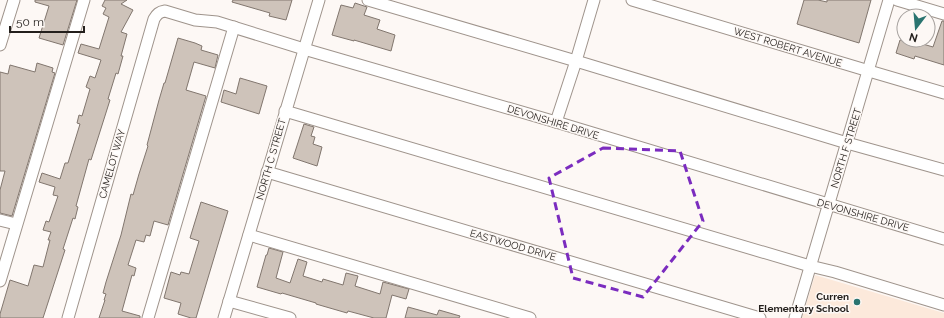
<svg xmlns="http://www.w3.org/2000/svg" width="944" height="318" font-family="Raleway,sans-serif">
	<rect width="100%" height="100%" fill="#fdf8f5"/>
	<!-- built -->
	<polygon fill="#fce9db" points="815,275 944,313 944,318 802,318"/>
	<!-- building -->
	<g fill="#cec3ba" stroke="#81766e">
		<polygon points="35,0 77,0 63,45 39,38 49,6 35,2"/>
		<polygon points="105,0 127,0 121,4 133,10 121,32 127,34 121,56 123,56 118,74 116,73 108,99 110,100 91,160 89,159 76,206 78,207 75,219 73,218 63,249 65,250 43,318 0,318 0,314 10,280 28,286 34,265 43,267 50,240 48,240 51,232 43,230 46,221 49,222 58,196 53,195 55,187 39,182 42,173 60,179 65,163 68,163 80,124 77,123 79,115 82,116 90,89 86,87 90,76 95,78 101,60 78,53 81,44 99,49 109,17 103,14 106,8 102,6"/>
		<polygon points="233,0 292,0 286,20 269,16 270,13 232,2"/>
		<polygon points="804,0 818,0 827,2 827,0 871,0 859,43 797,24"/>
		<polygon points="355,3 367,7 364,15 380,20 377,29 395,35 391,51 354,40 354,41 332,35 341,5 353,8"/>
		<polygon points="942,21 944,21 944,65 915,56 914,59 896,53 900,40 916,40 916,42 933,47"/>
		<polygon points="178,38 195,43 202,46 201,50 218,55 215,68 194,62 186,90 206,96 168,225 154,221 150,236 146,235 144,242 136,240 128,265 136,268 134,276 132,275 122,311 140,316 140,318 99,318 105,300 104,300 106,294 103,293 106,282 121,235 131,194 133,195 139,174 148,146 147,145 159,100 164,83 165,83"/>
		<polygon points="37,63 53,68 52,72 55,73 12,216 0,213 0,190 5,171 0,171 0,72 8,74 10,65 35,72"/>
		<polygon points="240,78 267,86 259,114 221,102 224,90 236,94"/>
		<polygon points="304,124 314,127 311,136 315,137 313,144 322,147 317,166 293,158"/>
		<polygon points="201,202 228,211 196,318 191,318 178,314 181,303 164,298 171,272 180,275 181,272 189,274 199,241 190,238"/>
		<polygon points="269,248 283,252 276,278 290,283 298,259 307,262 303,276 322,282 323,279 343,285 346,273 358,276 355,286 380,294 383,282 409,289 406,299 392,295 386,318 374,318 348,311 347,313 316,304 316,303 282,293 281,294 257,287 266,255 267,255"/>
		<polygon points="408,307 437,315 439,310 460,316 459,318 405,318"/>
	</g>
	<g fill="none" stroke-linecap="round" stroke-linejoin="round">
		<!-- minor casing -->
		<g stroke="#9f948c" stroke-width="13">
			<g id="minor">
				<polyline points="368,0 576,61 847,143 944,170"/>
				<polyline points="632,0 869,71 944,93"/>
				<polyline points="897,0 944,14"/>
				<polyline points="0,45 14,0"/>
				<polyline points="285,111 810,266 835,272 944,305"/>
				<polyline points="556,122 576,61 594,0"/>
				<polyline points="267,172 760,318"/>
				<polyline points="0,220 16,224"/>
				<polyline points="249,235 530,318"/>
				<polyline points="0,281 84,0"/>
				<polyline points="229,301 290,318"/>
				<path d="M68 318 154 19C157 14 159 12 165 11L195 20 217 22 304 49 556 122 944 239"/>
				<polyline points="148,318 234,27"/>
				<polyline points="224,318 319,0"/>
				<polyline points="795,318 889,0"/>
			</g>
		</g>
		<!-- minor -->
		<use href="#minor" stroke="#fff" stroke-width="11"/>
	</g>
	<!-- marked area -->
	<path fill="none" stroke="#7b2cbf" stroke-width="3" stroke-dasharray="8 5" stroke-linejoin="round" d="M603 148 680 151 703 221 643 297 573 278 549 178Z"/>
	<!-- markers -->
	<circle fill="#2a7470" stroke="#fdf8f5" stroke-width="1.5" cx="857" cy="302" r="4"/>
	<g text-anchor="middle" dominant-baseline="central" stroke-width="3" stroke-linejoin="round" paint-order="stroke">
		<!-- street labels -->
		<g font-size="10" fill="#231f1c" stroke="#fdf8f5">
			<text transform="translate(788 47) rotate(17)">WEST ROBERT AVENUE</text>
			<text transform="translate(553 122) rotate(17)">DEVONSHIRE DRIVE</text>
			<text transform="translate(846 148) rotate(-73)">NORTH F STREET</text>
			<text transform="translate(271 159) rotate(-74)">NORTH C STREET</text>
			<text transform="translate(112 164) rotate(-74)">CAMELOT WAY</text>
			<text transform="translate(863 215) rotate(16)">DEVONSHIRE DRIVE</text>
			<text transform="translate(513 245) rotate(16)">EASTWOOD DRIVE</text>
		</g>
		<!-- poi labels -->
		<g font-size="10" font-weight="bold" fill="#231f1c" stroke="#fdf8f5" text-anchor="end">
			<text x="849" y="296">Curren<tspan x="849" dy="12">Elementary School</tspan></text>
		</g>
	</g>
	<!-- north arrow -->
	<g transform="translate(916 28) rotate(196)"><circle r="19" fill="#fdf8f5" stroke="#a6a19e"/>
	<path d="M0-3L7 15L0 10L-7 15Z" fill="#2a7470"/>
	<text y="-6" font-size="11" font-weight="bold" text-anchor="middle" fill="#231f1c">N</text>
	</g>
	<!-- scale -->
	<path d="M10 26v6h74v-6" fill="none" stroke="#231f1c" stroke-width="2"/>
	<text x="16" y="26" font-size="12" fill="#231f1c" stroke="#fdf8f5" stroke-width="3" paint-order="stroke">50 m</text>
</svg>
